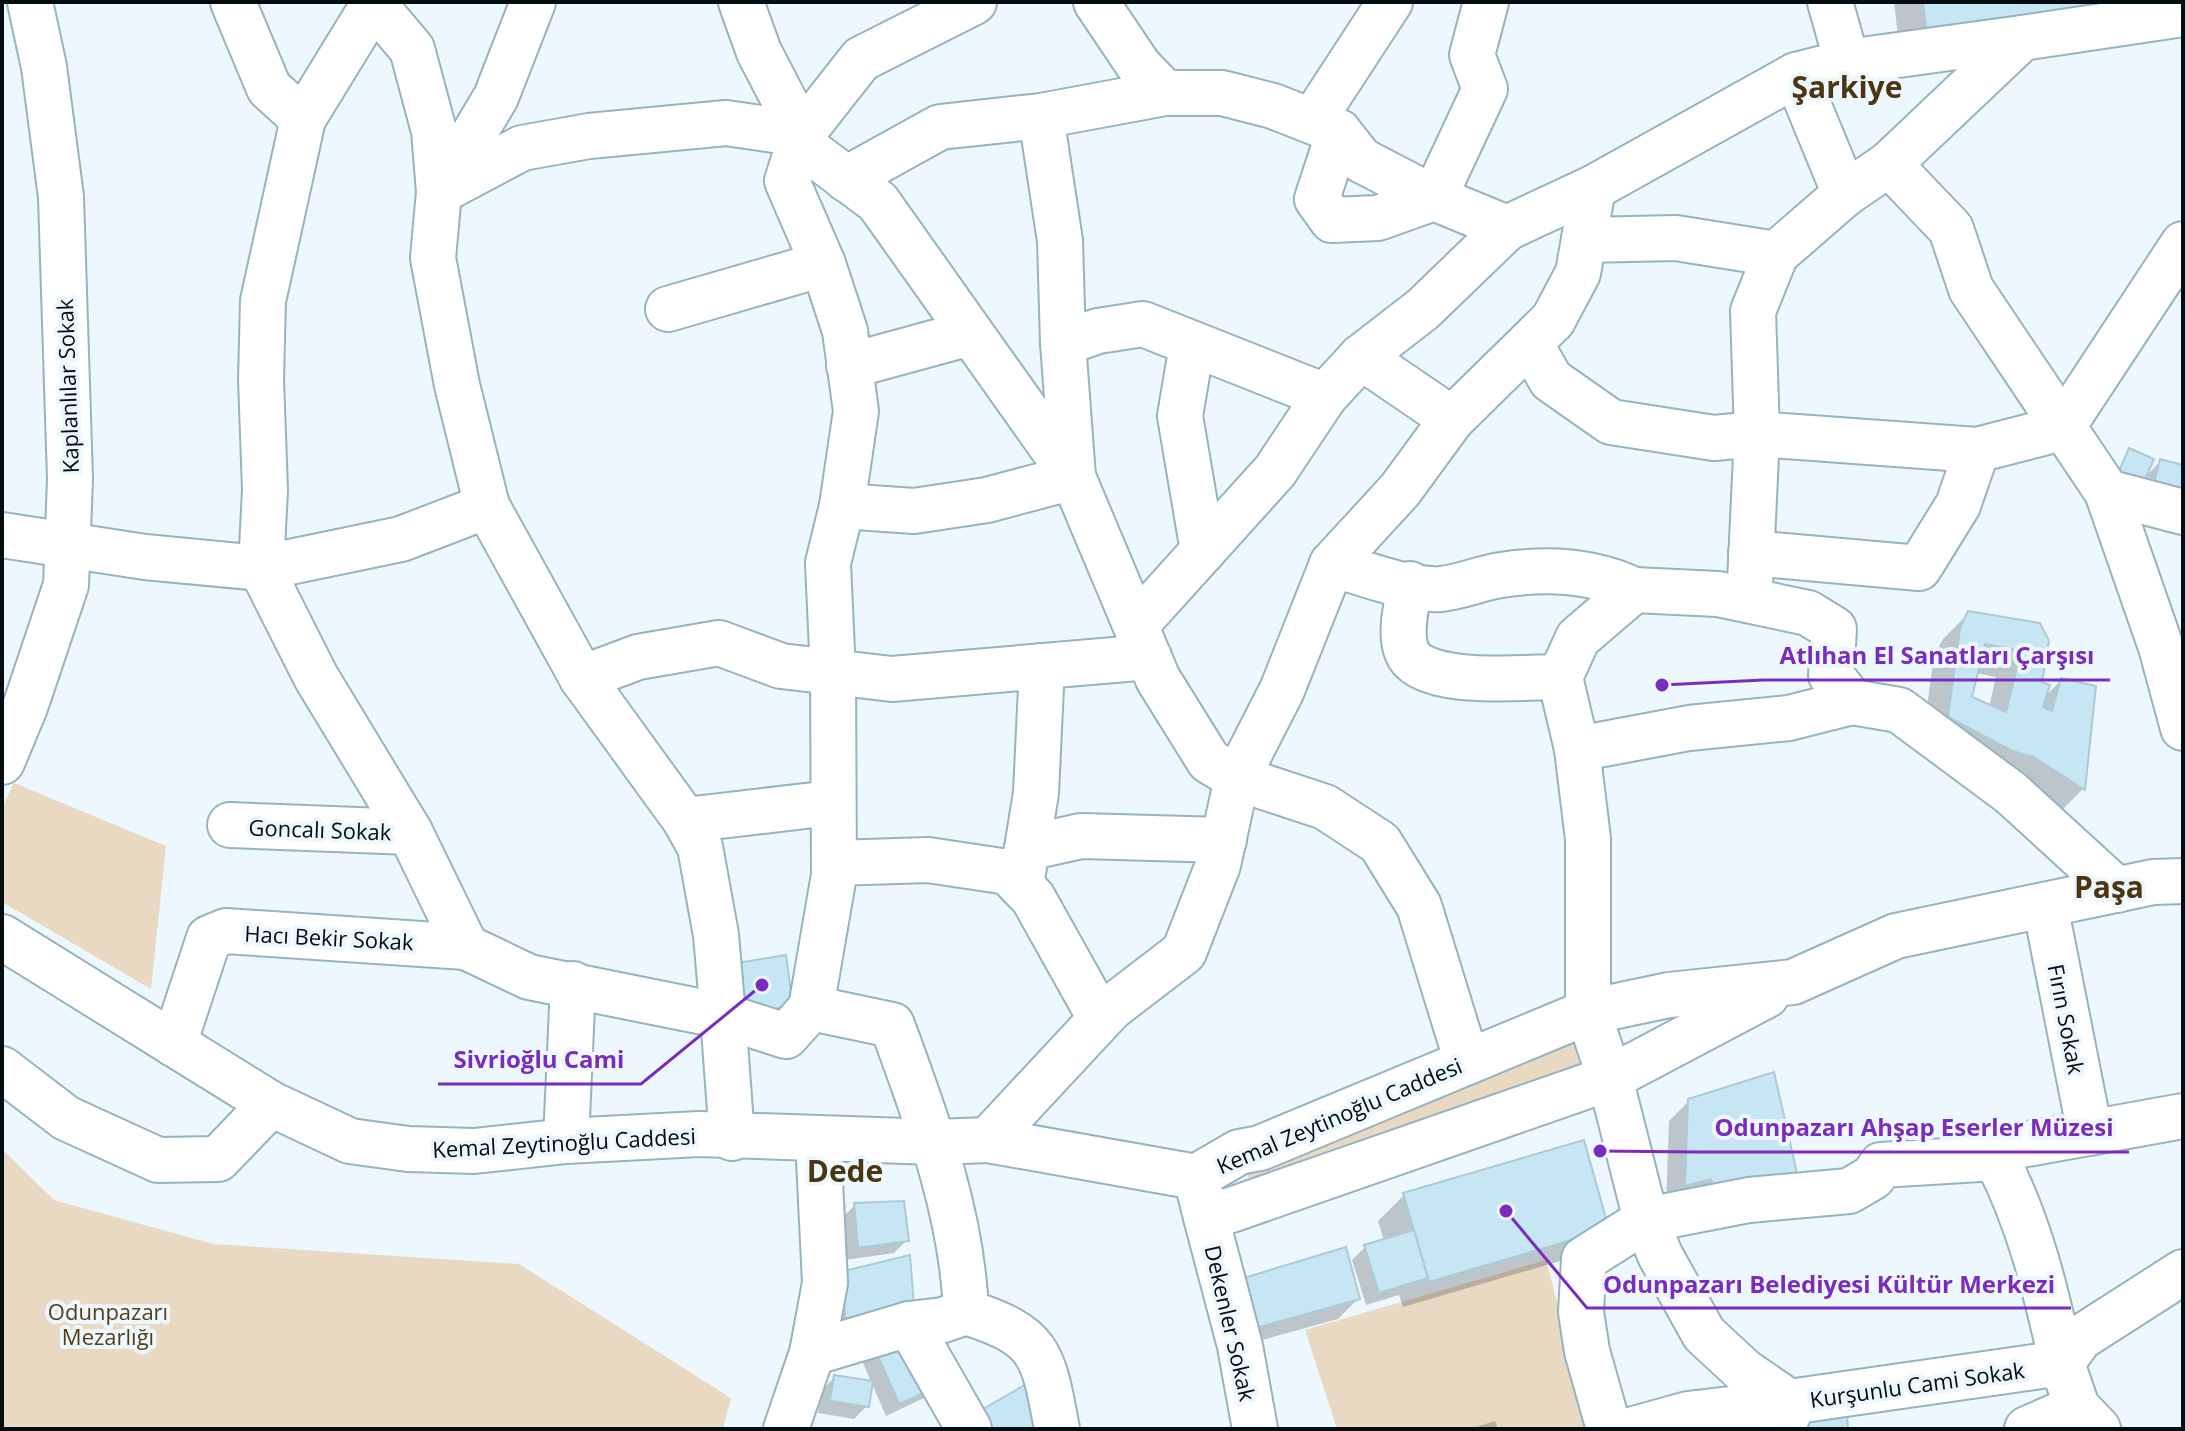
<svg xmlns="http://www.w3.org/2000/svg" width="2185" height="1431" font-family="'Open Sans',sans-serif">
	<rect width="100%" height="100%" fill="#ecf8fd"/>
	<!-- green -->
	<g fill="#e9d9c3">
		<polygon points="14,783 166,846 151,989 2,902 2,808"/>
		<polygon points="1575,1025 1589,1067 1254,1189 1238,1156"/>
		<polygon points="2,1149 54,1200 213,1244 519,1264 731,1398 723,1429 2,1429"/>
		<polygon points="1546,1260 1591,1429 1337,1429 1305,1330"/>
	</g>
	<!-- shadow -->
	<g fill="#0003" fill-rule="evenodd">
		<polygon points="1894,2 2157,2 1901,63"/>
		<polygon points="2161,461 2183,467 2140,505 2148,474"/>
		<path d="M1969 613 2047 642 2040 683 2044 698 2061 680 2094 688 2083 789 2057 815 1922 743 1934 656 1943 639ZM1976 673 1996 677 1989 707 1969 698Z"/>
		<polygon points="1689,1101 1796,1181 1666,1205 1669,1121"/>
		<polygon points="1582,1143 1581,1255 1403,1307 1399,1295 1366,1305 1352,1260 1365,1247 1384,1241 1378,1221 1404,1195"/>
		<polygon points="855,1205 907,1240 894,1253 845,1260 842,1218"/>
		<polygon points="908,1257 833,1334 841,1274"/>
		<polygon points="1358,1299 1338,1319 1229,1349 1215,1303"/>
		<polygon points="876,1350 935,1386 922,1399 886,1416 863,1363"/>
		<polygon points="835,1377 867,1406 854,1419 818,1413 822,1390"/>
		<polygon points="1495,1421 1498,1429 1476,1429 1479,1426"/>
	</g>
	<!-- building -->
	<g fill="#c7e6f3" stroke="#abcad6" stroke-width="2" fill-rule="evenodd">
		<polygon points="1923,2 2146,2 1927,37"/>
		<polygon points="2129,448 2154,459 2140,491 2115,480"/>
		<polygon points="2160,459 2183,465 2183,500 2152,492"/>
		<path d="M1968 611 2040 623 2049 641 2042 682 2050 685 2043 707 2052 711 2061 678 2096 686 2085 790 2033 757 2012 751 1948 717 1960 628ZM1985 644 2021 651 2006 712 1972 697Z"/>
		<polygon points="786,955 793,1006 739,1014 731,964"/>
		<polygon points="1774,1072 1799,1182 1716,1197 1711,1179 1685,1186 1688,1099"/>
		<polygon points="1584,1140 1609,1229 1429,1282 1403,1193"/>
		<polygon points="904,1201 909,1241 858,1248 854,1203"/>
		<polygon points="1414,1230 1428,1278 1379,1293 1364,1245"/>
		<polygon points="1346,1247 1360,1299 1249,1330 1234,1281"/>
		<polygon points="910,1255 914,1306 846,1322 840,1272"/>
		<polygon points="910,1332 937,1387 899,1404 875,1349"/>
		<polygon points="834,1375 873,1381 869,1407 830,1401"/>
		<polygon points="1028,1383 1046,1429 980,1429 971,1416"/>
		<polygon points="1847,1411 1848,1429 1801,1429 1801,1412"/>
	</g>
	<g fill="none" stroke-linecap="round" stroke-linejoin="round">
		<!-- minor casing -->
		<g stroke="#96b4c0" stroke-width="48">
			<g id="minor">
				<polyline points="233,2 269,88 303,119"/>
				<polyline points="371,2 373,5 303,119 263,301 261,379 265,490 261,568 316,677 410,832 466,947 529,977 723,1016 732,1138"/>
				<polyline points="741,2 759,52 811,152 878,202 1073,477 1158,679 1209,761 1237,778 1325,807 1380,843 1419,906 1467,1062"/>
				<polyline points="1096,2 1139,66 1165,93"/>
				<polyline points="1830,2 1847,62"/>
				<polyline points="1313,120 1390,2"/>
				<polyline points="1339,132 1361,160 1434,198 1485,89 1472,55 1486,2"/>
				<polyline points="802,134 861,59 974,2"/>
				<polyline points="1889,164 1951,229 1971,289 2107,492 2161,647 2183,728"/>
				<polyline points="846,179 940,127 1041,116 1165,93 1222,93 1273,106 1339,132 1317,199 1332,220 1378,218 1434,198 1507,228 1593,188 1796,75"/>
				<polyline points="1845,194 1796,75 1847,62 2022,38"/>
				<polyline points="1584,240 1676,238 1776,254"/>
				<polyline points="668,309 823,264"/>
				<polyline points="1063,343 1098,331 1143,324 1325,396"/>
				<polyline points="1192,345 1180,416 1203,551"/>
				<polyline points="1531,345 1551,380 1611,422 1714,438 1757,434 1753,311 1776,254 1845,194 1889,164 2022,38 2183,14"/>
				<polyline points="1361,357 1452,419"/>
				<polyline points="849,366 970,333"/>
				<polyline points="2107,492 2183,512"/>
				<polyline points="487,506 457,385 433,258 439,192 496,97 533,2"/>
				<polyline points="842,506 914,511 987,500 1073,477 1063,343 1060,241 1041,116"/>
				<polyline points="2,535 145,557 261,568 401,539 487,506 582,678 685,820 700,847 716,935 723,1016 786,1036 811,1008 834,875 833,673 828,563 842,506 856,411 845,331 823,264 787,181 802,134 726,123 589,136 522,148 439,192 434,131 412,49 372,2"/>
				<polyline points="1751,553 1919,568 1958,505 1977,450 2062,428 2183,244"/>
				<path d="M1332 564C1363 573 1409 591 1441 589 1461 587 1481 578 1501 575 1546 568 1592 570 1634 590L1578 638 1560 677 1577 749 1588 839V1012L1610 1078 1646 1220 1660 1255 1704 1334 1744 1371 1789 1402 2062 1363C2046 1292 2030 1223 1996 1158L1881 1165 1873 1177 1849 1191 1749 1200 1646 1220 1584 1259 1581 1312 1587 1351 1609 1429"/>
				<polyline points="1750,583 1757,434 1977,450"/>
				<path d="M1410 584C1407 604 1399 633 1407 652 1421 688 1526 677 1560 677"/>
				<polyline points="1634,590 1718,594 1808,613 1834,629 1831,675 1852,702 1899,710 2011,793 2117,890"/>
				<polyline points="1136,625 1275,471 1325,396 1361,357 1423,309 1507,228"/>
				<polyline points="582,678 638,657 719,643 781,666 892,679 1149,657"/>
				<polyline points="1577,749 1689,728 1789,718 1852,702"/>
				<polyline points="2,762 25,707 66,585 70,479 61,197 44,67 30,2"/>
				<polyline points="685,820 831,803"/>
				<polyline points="230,825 410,832"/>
				<polyline points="1027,848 1081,836 1224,840"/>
				<polyline points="834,863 928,860 1008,872 1033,898 1094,1007 1111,1008 1184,952 1218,865 1237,778 1282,690 1332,564 1400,490 1452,419 1553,320 1578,273 1593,188"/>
				<polyline points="1021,885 1036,793 1042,666"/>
				<polyline points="2045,905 2090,1133"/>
				<polyline points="2,937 271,1104 350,1141 408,1149 474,1151 566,1141 699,1134 935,1142 988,1140 1196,1177 1239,1152 1260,1148 1588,1012 1669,995 1793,982 1896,936 2153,882 2183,881"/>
				<path d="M811 1008 892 1025C926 1118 962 1211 966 1312L943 1320 909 1324"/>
				<polyline points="174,1044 209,938 226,931 466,947"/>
				<polyline points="2,1069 66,1118 158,1160 218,1159 271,1104"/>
				<polyline points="988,1140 1111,1008"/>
				<polyline points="566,1141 573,984"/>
				<polyline points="1996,1158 2010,1147 2183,1116"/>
				<polyline points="1196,1177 1206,1217 1231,1210 1610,1078 1767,995"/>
				<polyline points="1206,1217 1240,1346 1255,1429"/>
				<path d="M966 1312C1042 1336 1043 1354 1057 1429"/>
				<polyline points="812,1353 909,1324 969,1429"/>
				<polyline points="786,1429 812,1353 825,1283 818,1139"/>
				<polyline points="1634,1429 1688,1414 1789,1402 1788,1415"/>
				<polyline points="2027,1429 2077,1407"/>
				<polyline points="2098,1429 2077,1407 2062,1363 2080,1338 2183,1272"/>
			</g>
		</g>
		<!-- minor -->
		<use href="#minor" stroke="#fff" stroke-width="44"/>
	</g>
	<g text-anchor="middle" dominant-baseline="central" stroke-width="8" stroke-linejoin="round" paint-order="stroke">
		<!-- street labels -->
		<g font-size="22" fill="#040d11" stroke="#ecf8fd">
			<text transform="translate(67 386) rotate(-92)">Kaplanlılar Sokak</text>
			<text transform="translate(320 829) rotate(2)">Goncalı Sokak</text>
			<text transform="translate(329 937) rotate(3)">Hacı Bekir Sokak</text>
			<text transform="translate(2067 1019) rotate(79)">Fırın Sokak</text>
			<text transform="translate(1339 1115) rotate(-23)">Kemal Zeytinoğlu Caddesi</text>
			<text transform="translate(564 1142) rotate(-3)">Kemal Zeytinoğlu Caddesi</text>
			<text transform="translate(1231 1323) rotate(77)">Dekenler Sokak</text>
			<text transform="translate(1917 1384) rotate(-8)">Kurşunlu Cami Sokak</text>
		</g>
		<!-- park labels -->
		<g font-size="22" fill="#563d13" stroke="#ecf8fd">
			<text x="108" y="1311">Odunpazarı<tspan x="108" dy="25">Mezarlığı</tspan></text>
		</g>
		<!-- district labels -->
		<g font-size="30" font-weight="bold" fill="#4c3612" stroke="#ecf8fd">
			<text x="1847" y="86">Şarkiye</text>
			<text x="2109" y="886">Paşa</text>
			<text x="845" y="1170">Dede</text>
		</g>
	</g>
	<!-- callouts -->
	<path fill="none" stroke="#7b2cbf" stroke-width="3" d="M1662 685L1763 680H2110M762 985L641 1084H438M1600 1151L1698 1152H2129M1506 1211L1587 1308H2071"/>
	<g fill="#7b2cbf" stroke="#ecf8fd" stroke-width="3">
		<circle cx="1662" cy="685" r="8"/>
		<circle cx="762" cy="985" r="8"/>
		<circle cx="1600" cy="1151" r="8"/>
		<circle cx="1506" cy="1211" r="8"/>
	</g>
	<g font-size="24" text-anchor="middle" font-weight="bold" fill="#7b2cbf" stroke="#ecf8fd" stroke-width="8" stroke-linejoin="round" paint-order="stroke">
		<text x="1937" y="664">Atlıhan El Sanatları Çarşısı</text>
		<text x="539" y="1068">Sivrioğlu Cami</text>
		<text x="1914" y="1136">Odunpazarı Ahşap Eserler Müzesi</text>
		<text x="1829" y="1293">Odunpazarı Belediyesi Kültür Merkezi</text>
	</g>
	<!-- border -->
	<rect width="2185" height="1431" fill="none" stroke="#040d11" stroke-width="8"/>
</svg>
